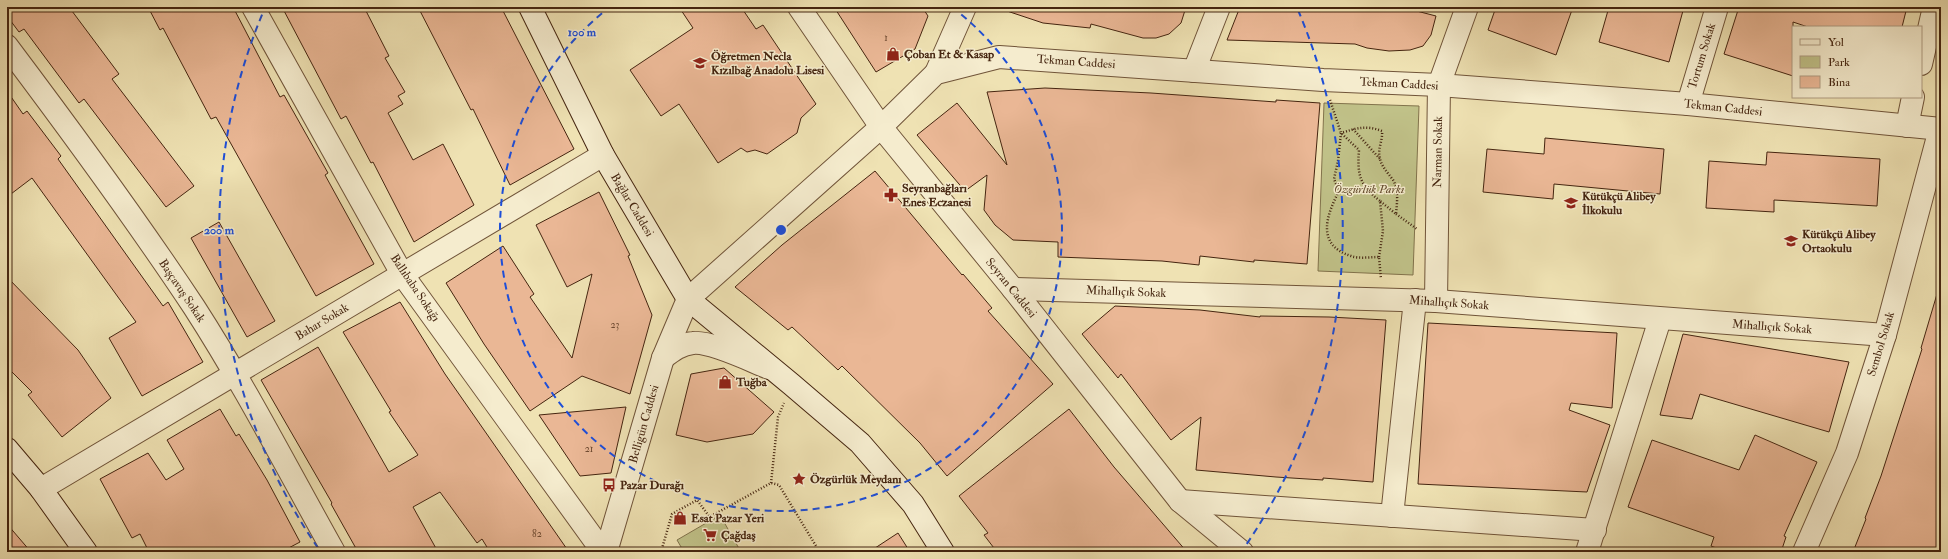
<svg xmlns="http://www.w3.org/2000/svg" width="1948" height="559" font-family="'IM FELL Double Pica',serif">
	<rect width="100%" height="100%" fill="#efe2b3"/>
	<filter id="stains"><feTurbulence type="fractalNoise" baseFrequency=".005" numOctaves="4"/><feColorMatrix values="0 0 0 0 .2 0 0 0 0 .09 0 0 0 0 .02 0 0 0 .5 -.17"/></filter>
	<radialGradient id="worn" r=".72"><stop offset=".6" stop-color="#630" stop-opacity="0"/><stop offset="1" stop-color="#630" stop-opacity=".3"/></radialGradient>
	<!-- green -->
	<g fill="#c0c188" stroke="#82734c">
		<polygon points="1324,103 1419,106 1413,275 1318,271"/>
		<polygon points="720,515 741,552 684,552 677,540"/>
	</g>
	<!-- building -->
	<g fill="#eab795" stroke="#452510">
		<polygon points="7,7 69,7 119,74 112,79 194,186 166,207 84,99 79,103 24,29 19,32 7,16"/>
		<polygon points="148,7 233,7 280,97 284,95 328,173 325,175 374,264 316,296 216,117 211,119 163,28 160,30"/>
		<polygon points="282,7 364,7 389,56 385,58 405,92 398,96 403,104 388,113 413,160 443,144 474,205 414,242 373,162 371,163 346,116 341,119"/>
		<polygon points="418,7 501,7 574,149 510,185 473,109 471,110"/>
		<polygon points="679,7 741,7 756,29 763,25 816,104 801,118 797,133 767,154 755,150 747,152 741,148 718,163 679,104 661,116 630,70 693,28"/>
		<polygon points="834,7 922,7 928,16 915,49 876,72"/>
		<polygon points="1005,7 1186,7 1181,23 1169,34 1156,38 1143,38 1091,24 1090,28 1043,23 1004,10"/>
		<polygon points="1240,7 1401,7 1436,16 1431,35 1423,46 1410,50 1389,51 1367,48 1355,44 1227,40"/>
		<polygon points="1496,7 1573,7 1556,55 1488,30"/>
		<polygon points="1609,7 1684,7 1669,62 1599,42"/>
		<polygon points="1739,7 1907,7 1902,27 1808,27 1793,22 1793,76 1724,54"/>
		<polygon points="1045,88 1151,93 1276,102 1276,100 1320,103 1307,264 1254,260 1254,262 1200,256 1199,265 1162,261 1058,257 1058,242 1013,240 995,225 984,210 987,175 965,191 917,135 957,103 1007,165 987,92"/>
		<polygon points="7,91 23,114 27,111 61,156 58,159 163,306 168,302 203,362 142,396 109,338 136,322 32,178 7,197"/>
		<polygon points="1545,138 1664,149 1660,194 1554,184 1553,199 1483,192 1487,149 1544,154"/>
		<polygon points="1767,152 1880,159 1877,206 1774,200 1774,212 1706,208 1709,161 1766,165"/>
		<polygon points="875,171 962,275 963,274 992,308 988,311 1053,384 947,476 920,443 842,366 838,370 792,327 788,330 735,287 782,245"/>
		<polygon points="599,192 630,255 628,256 652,315 630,394 582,376 530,411 484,344 446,283 503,246 534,294 530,297 572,358 592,274 567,287 536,225"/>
		<polygon points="219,222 275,321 247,337 191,238"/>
		<polygon points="7,277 78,350 111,398 62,437 28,395 32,392 7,367"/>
		<polygon points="1937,294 1941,295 1941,552 1853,552 1866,519 1865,518 1881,476 1922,349 1921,348"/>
		<polygon points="400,302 445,374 569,552 490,552 482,539 477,543 440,492 413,507 438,552 358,552 331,504 332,503 261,380 318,347 389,472 418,455 389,412 391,411 343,332"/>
		<polygon points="1115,306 1200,310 1260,317 1260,316 1329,317 1386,320 1373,482 1323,478 1323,480 1276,477 1196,470 1201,417 1171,440 1121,374 1118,378 1082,334"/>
		<polygon points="1428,323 1617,333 1612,408 1571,403 1569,410 1610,425 1587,492 1418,484"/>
		<polygon points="1683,334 1849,362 1829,432 1700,394 1692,419 1660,415"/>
		<polygon points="724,368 774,412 753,434 707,442 676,435 691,374"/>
		<polygon points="626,407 611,473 580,476 539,415"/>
		<polygon points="220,409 236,436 239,434 267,480 300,542 281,552 149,552 140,534 132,538 100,479 148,453 166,480 184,469 167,440"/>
		<polygon points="1069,409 1114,467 1187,552 997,552 984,535 988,533 959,496"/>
		<polygon points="1755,435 1817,462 1784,536 1786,537 1781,552 1727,552 1711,546 1714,537 1628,507 1652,440 1739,470"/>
		<polygon points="7,524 31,552 7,552"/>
		<polygon points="898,533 910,552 869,552"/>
	</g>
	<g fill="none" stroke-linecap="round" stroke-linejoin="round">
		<!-- street casing -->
		<g stroke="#705439" stroke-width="24">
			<g id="street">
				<polyline points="253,7 402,274 603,552"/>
				<polyline points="799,7 881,127 1013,289 1180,501 1242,552"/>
				<path d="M7 46C71 131 135 218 194 307 245 386 288 470 334 552"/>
				<polyline points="1921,64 1934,7"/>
				<polyline points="1194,71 1219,7"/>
				<polyline points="936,73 965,7"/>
				<polyline points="1688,104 1717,7"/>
				<polyline points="1907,126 1913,97"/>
				<polyline points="1013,289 1436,301 1885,335"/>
				<polyline points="1436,301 1439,85 1467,7"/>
				<path d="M663 358C672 351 681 344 693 343 711 341 751 361 769 368"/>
				<polyline points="41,489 603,155"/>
				<polyline points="1180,501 1595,530"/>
				<polyline points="1392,516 1415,300"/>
				<polyline points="606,552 663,358 688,299 881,127 936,73 999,57 1323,80 1439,85 1688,104 1941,129"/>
				<polyline points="1587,552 1660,319"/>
				<polyline points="1804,552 1847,453 1885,335 1940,129"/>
			</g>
		</g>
		<!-- secondary casing -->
		<g stroke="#452510" stroke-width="24">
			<g id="secondary">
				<polyline points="530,7 603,155 688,299 791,384 860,443 913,504 943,552"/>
				<polyline points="7,449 41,489 86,552"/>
			</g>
		</g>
		<!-- path -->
		<g stroke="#452510" stroke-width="2.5" stroke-dasharray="1 2" stroke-linecap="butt">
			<path d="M1330 100 1341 133 1359 150C1357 176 1360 185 1380 201"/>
			<polyline points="1353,129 1380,159"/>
			<polyline points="1396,214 1417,229"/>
			<path d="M1379 257 1383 231 1380 201 1396 214C1397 203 1399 190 1393 180 1388 173 1382 167 1380 159 1377 149 1383 141 1382 131 1366 125 1357 128 1341 133L1338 161 1334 179 1339 191C1326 216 1316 245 1351 256 1359 259 1370 257 1379 257L1381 279"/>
			<polyline points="771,483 778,417 784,403"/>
			<polyline points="661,552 672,514 697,500 709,516 713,515 771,483 779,485 816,546 816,552"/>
		</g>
		<!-- street -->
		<use href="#street" stroke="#f5ecce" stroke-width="22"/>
		<!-- secondary -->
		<use href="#secondary" stroke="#f5ecce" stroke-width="22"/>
	</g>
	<!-- distance rings -->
	<g fill="none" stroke="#1d4ed8" stroke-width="2" stroke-dasharray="7 5">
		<path d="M952 7A281 281 0 1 1 610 7"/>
		<path d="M318 548A562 562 0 0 1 264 10M1298 10A562 562 0 0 1 1244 548"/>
	</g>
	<!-- icons -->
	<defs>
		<g id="shop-bare" transform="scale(1.08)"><path d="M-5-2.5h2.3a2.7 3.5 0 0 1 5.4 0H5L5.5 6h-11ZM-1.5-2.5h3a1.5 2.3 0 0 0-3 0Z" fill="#8f2418" stroke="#f5ecce" stroke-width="2.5" paint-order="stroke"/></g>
		<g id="school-bare" transform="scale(1.08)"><path d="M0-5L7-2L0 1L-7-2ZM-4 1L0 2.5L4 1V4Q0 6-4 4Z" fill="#8f2418" stroke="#f5ecce" stroke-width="2.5" paint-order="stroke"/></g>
		<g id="pharmacy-bare" transform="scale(1.08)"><path d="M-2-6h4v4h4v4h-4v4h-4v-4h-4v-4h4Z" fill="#8f2418" stroke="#f5ecce" stroke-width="2.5" paint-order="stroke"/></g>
		<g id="sight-bare" transform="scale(1.08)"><path d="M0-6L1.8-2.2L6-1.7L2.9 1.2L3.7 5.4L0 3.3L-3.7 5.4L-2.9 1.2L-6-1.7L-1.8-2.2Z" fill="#8f2418" stroke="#f5ecce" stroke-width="2.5" paint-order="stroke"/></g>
		<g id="bus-bare" transform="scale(1.08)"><path d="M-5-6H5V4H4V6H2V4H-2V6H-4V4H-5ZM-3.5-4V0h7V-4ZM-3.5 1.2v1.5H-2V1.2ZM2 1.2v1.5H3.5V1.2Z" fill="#8f2418" stroke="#f5ecce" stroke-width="2.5" paint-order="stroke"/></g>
		<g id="supermarket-bare" transform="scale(1.08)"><path d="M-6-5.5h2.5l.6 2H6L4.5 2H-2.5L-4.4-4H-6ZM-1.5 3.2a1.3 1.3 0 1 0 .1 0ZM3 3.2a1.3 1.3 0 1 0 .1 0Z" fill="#8f2418" stroke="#f5ecce" stroke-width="2.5" paint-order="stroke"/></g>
	</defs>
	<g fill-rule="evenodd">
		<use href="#shop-bare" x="893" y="54"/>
		<use href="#school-bare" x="700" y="63"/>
		<use href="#pharmacy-bare" x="891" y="195"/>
		<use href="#school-bare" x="1571" y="203"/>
		<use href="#school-bare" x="1791" y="241"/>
		<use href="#shop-bare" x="725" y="382"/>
		<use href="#sight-bare" x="799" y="479"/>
		<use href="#bus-bare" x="609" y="485"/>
		<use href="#shop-bare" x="680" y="518"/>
		<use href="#supermarket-bare" x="710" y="535"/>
	</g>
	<g text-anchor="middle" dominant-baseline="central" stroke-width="3" stroke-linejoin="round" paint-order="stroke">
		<!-- number labels -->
		<g font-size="10" fill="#6e4a31">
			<text x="886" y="38">1</text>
			<text x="615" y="325">23</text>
			<text x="589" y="449">21</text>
			<text x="537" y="534">82</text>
		</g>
		<!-- poi labels -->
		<g font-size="12" font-weight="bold" fill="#452510" stroke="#f5ecce" text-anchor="start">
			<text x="904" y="54">Çoban Et &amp; Kasap</text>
			<text x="711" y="56">Öğretmen Necla<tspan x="711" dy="14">Kızılbağ Anadolu Lisesi</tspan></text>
			<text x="902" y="188">Seyranbağları<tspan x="902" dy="14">Enes Eczanesi</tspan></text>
			<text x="1582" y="196">Kütükçü Alibey<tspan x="1582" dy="14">İlkokulu</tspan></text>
			<text x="1802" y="234">Kütükçü Alibey<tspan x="1802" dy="14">Ortaokulu</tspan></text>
			<text x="736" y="382">Tuğba</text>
			<text x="810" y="479">Özgürlük Meydanı</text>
			<text x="620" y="485">Pazar Durağı</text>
			<text x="691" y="518">Esat Pazar Yeri</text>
			<text x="721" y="535">Çağdaş</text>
		</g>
		<!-- street labels -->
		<g font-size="12" fill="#452510" stroke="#f5ecce">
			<text transform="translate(1702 56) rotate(-73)">Tortum Sokak</text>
			<text transform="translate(1076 62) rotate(4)">Tekman Caddesi</text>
			<text transform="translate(1399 84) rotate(3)">Tekman Caddesi</text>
			<text transform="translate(1723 108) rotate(6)">Tekman Caddesi</text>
			<text transform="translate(1438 152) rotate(-89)">Narman Sokak</text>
			<text transform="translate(632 205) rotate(59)">Bağlar Caddesi</text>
			<text transform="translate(415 288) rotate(56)">Ballıbaba Sokağı</text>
			<text transform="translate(1011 288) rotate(51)">Seyran Caddesi</text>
			<text transform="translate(182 291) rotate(56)">Başçavuş Sokak</text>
			<text transform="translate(1126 292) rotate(2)">Mihallıçık Sokak</text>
			<text transform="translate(1449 303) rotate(4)">Mihallıçık Sokak</text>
			<text transform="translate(322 322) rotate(-31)">Bahar Sokak</text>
			<text transform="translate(1772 327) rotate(4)">Mihallıçık Sokak</text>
			<text transform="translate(1881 344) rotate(-73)">Sembol Sokak</text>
			<text transform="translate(644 424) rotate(-74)">Belligün Caddesi</text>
		</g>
		<!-- park labels -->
		<g font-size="12" font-style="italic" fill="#644c2e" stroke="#f5ecce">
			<text x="1369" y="189">Özgürlük Parkı</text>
		</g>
	</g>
	<circle cx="781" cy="230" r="6" fill="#1d4ed8" stroke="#f5ecce" stroke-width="2"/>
	<g font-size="12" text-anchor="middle" font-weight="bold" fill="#1d4ed8" stroke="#f5ecce" stroke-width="3" stroke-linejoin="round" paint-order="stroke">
		<text x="582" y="36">100 m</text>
		<text x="219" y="234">200 m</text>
	</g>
	<!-- margin -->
	<rect width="1948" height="559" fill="none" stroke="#efe2b3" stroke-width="24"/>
	<rect x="8" y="8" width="1932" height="543" fill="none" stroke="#452510" stroke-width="2"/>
	<rect x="12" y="12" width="1924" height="535" fill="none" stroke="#452510"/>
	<!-- legend -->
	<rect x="1792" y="26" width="130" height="72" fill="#f5ecce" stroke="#af9c82"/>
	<rect x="1800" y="39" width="20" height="6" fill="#f5ecce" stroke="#af9c82"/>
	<text x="1828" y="46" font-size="12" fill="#452510">Yol</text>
	<rect x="1800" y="56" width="20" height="12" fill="#c0c188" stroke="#af9c82"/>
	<text x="1828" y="66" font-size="12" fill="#452510">Park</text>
	<rect x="1800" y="76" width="20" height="12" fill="#eab795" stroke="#af9c82"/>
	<text x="1828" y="86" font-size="12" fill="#452510">Bina</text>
	<rect width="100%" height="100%" filter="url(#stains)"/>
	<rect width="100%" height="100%" fill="url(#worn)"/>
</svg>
